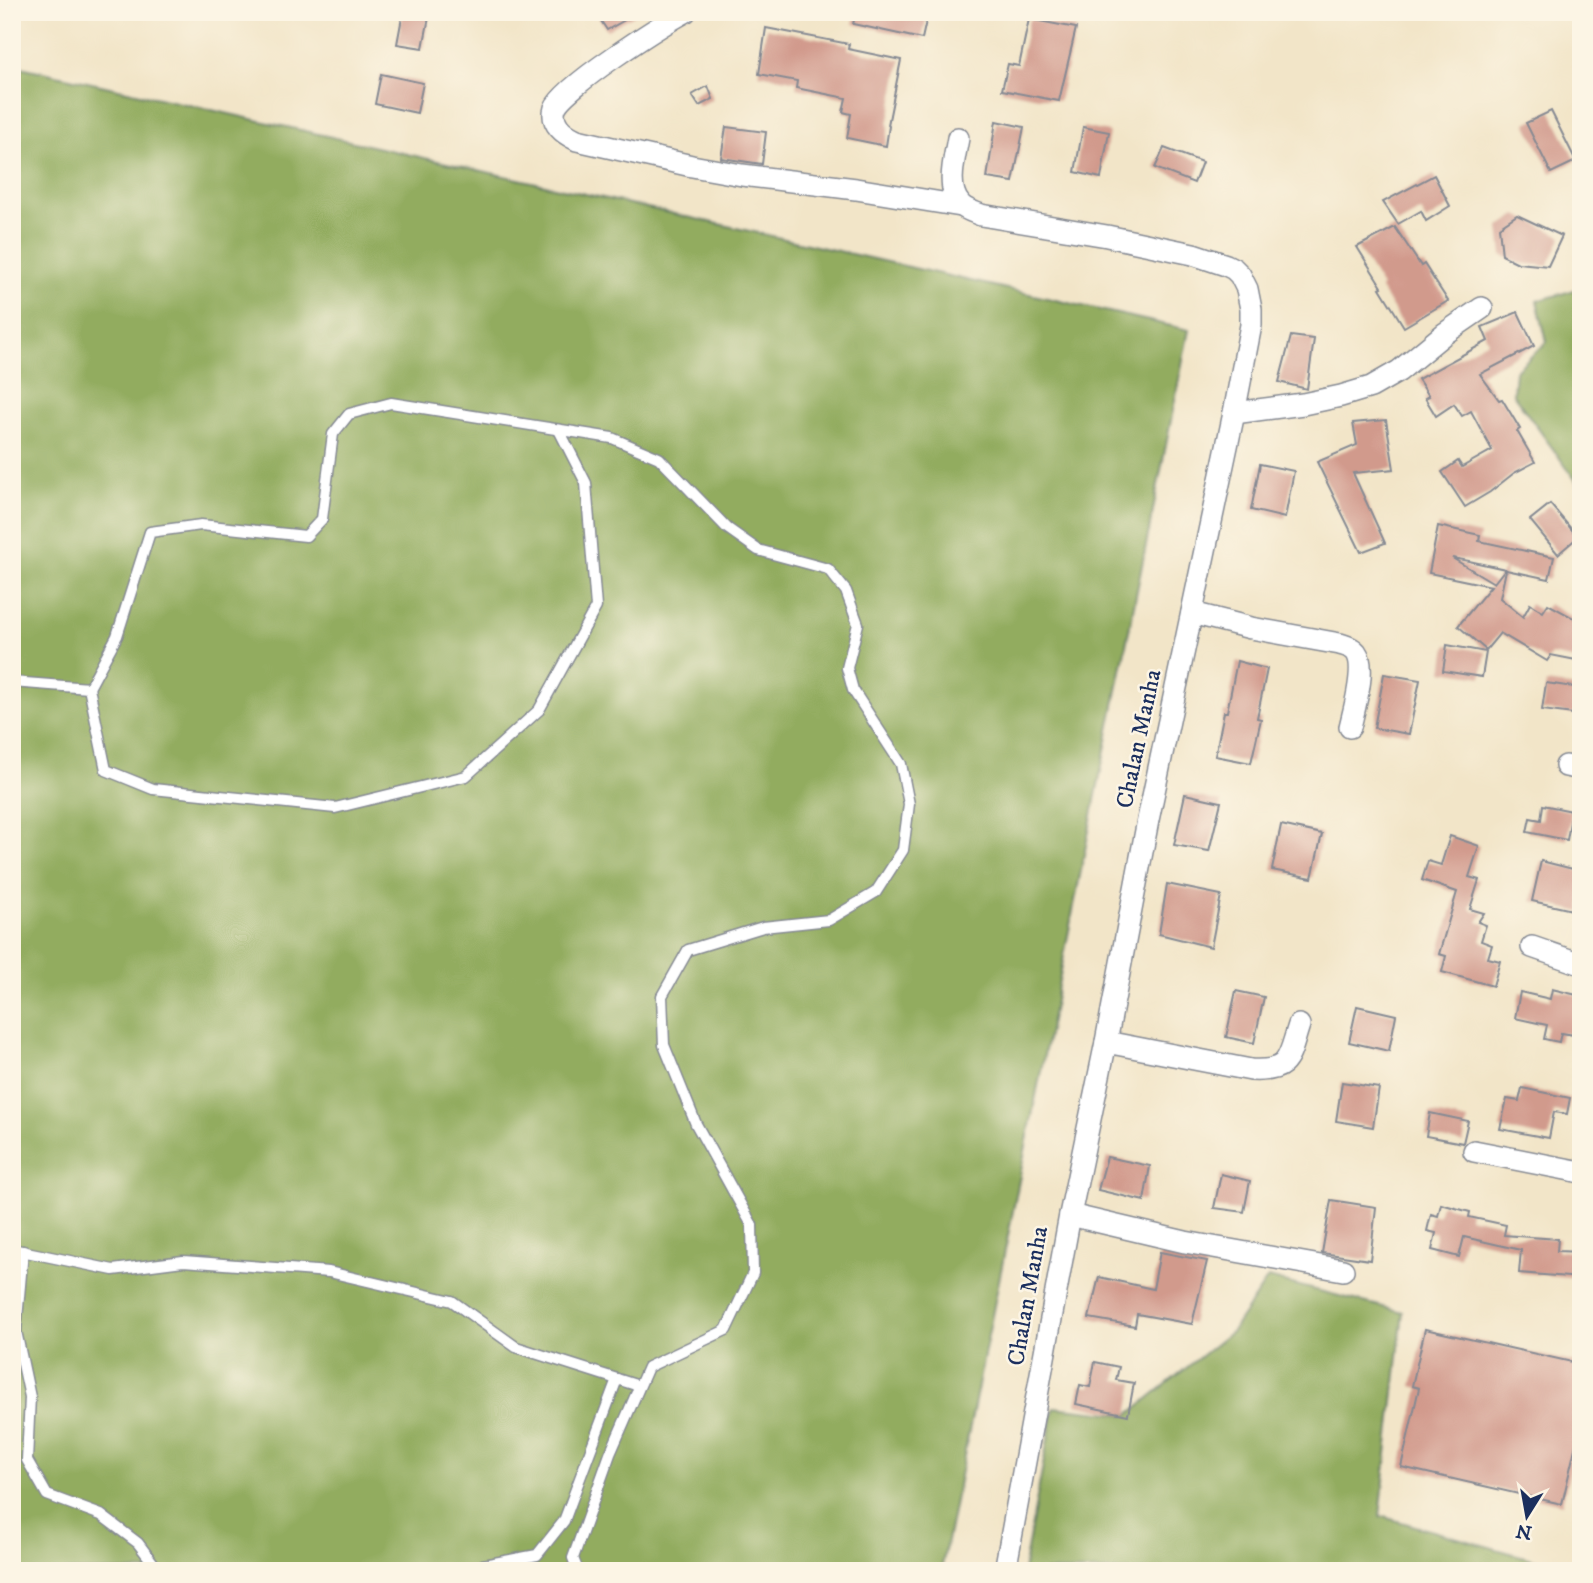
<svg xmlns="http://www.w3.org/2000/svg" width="1593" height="1583" font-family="'IM FELL DW Pica',serif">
	<rect width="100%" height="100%" fill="#fcf5e5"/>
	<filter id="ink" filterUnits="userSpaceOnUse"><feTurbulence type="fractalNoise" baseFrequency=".0143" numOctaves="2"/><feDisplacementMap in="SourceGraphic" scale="14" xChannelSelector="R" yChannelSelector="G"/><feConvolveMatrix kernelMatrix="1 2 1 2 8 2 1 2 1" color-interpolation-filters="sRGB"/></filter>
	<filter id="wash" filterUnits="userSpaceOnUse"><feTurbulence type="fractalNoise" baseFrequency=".00686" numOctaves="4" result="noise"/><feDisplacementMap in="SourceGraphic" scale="28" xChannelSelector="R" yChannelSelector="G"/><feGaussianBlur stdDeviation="1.57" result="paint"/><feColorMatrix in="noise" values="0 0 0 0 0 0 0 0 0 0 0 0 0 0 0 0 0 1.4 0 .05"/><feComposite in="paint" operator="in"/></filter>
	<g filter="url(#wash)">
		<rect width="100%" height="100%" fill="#f2e5c8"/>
		<!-- forest -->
		<g fill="#92ac5e" stroke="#566e5e" stroke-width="2">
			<polygon points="12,65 1189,330 941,1571 12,1571"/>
			<polygon points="1581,288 1581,486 1580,486 1513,394 1515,371 1547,342 1537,301"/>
			<polygon points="1268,1278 1403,1312 1380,1516 1574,1571 1023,1571 1054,1407 1128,1415 1232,1331"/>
		</g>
		<g id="blocks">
			<!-- building -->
			<g fill="#d19a8c" fill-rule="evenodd">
				<polygon points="403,12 430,12 423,48 397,44"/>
				<polygon points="595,12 639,12 607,30"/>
				<polygon points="856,12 928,12 922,39 853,24"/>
				<polygon points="1029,19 1076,28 1059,101 1002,90 1008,64 1019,66"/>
				<polygon points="766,28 849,44 848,49 901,60 888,125 889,126 886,146 847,138 851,114 843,112 846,98 796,88 797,81 759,74"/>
				<polygon points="381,74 423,83 417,113 375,104"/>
				<polygon points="708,86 713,99 699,106 692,95"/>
				<polygon points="1551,111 1576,161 1551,173 1526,123"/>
				<polygon points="996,121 1024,127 1013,182 987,178"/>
				<polygon points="726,127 766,132 762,164 721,158"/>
				<polygon points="1083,127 1109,132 1101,178 1075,172"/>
				<polygon points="1164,148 1202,162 1194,183 1155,168"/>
				<polygon points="1434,175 1450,206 1426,221 1421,211 1398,224 1383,202"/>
				<polygon points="1517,215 1562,236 1548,266 1518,263 1502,255 1499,227"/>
				<polygon points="1395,227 1421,266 1424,264 1448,301 1404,327 1380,288 1382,287 1357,247"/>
				<polygon points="1518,312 1534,346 1480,374 1499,400 1502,399 1520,429 1517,431 1535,462 1514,473 1490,492 1465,507 1442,472 1458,461 1462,467 1492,450 1471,411 1462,416 1454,404 1436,416 1425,398 1429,396 1418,379 1488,341 1482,327"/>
				<polygon points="1291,336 1314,339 1307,389 1279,382"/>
				<polygon points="1386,420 1394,469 1353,473 1385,543 1361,552 1317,462 1357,445 1353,423"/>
				<polygon points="1260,464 1294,471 1285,518 1251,510"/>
				<polygon points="1550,504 1578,537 1558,554 1530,520"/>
				<path d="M1438 526 1480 535 1479 541 1554 557 1549 579 1506 570 1500 598 1523 617 1530 604 1543 612 1548 604 1581 622V661L1551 655 1547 661 1500 633 1486 650 1458 626 1491 586 1429 573ZM1452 558 1469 561 1505 569 1494 583Z"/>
				<polygon points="1447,645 1486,652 1482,677 1443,671"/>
				<polygon points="1237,661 1267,669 1257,718 1261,719 1251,763 1215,756 1224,712 1227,712"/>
				<polygon points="1384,674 1420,680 1409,734 1374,728"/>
				<polygon points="1546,683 1581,688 1581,715 1542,710"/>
				<polygon points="1185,794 1221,802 1209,851 1174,845"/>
				<polygon points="1543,805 1572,811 1567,840 1527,832 1530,818 1541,820"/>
				<polygon points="1281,825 1322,834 1312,878 1272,870"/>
				<polygon points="1450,836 1479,846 1469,877 1479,880 1470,909 1484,913 1478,922 1486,925 1481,941 1492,945 1488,958 1500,961 1493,986 1442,972 1446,956 1439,954 1457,892 1422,880 1428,861 1441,865"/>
				<polygon points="1541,861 1581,871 1581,912 1532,901"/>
				<polygon points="1167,884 1221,895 1211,947 1159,934"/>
				<polygon points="1552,989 1581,996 1581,1036 1561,1033 1559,1042 1544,1039 1547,1025 1515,1018 1520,992 1550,999"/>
				<polygon points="1236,991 1264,997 1254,1043 1226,1037"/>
				<polygon points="1357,1006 1396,1015 1389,1051 1349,1042"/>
				<polygon points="1342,1082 1379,1088 1373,1127 1336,1121"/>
				<polygon points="1522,1088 1570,1098 1567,1114 1554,1112 1549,1138 1500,1129 1507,1099 1519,1101"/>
				<polygon points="1430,1113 1468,1121 1463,1143 1426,1136"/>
				<polygon points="1107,1157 1150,1166 1144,1201 1098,1190"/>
				<polygon points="1221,1174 1250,1181 1244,1212 1214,1208"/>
				<polygon points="1331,1200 1376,1207 1370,1260 1322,1253"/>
				<polygon points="1441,1204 1470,1212 1469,1217 1506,1225 1504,1235 1558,1239 1557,1251 1581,1252 1581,1278 1519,1273 1521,1250 1464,1237 1459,1257 1432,1250 1436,1233 1427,1231 1431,1214 1438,1216"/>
				<polygon points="1160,1252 1207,1261 1192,1324 1137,1314 1135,1326 1089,1318 1099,1277 1153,1289"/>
				<polygon points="1425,1329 1581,1364 1581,1423 1562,1504 1401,1467 1419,1388 1412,1386"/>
				<polygon points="1095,1362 1119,1367 1116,1380 1134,1383 1128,1415 1076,1404 1080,1385 1090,1387"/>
			</g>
		</g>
	</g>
	<g filter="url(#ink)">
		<use href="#blocks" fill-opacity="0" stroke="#868a93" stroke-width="2"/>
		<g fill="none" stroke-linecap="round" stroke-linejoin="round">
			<!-- lane casing -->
			<g stroke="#868a93" stroke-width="13">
				<g id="lane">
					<polyline points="12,682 89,688 117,636 150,532 201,525 306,536 322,519 333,434 349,414 391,403 612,438 659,458 727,528 758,550 828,569 846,591 858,624 847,668 853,690 901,764 909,804 903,850 876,892 829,920 763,927 688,950 662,996 664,1045 696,1124 752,1225 753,1273 726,1330 648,1367 610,1454 573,1558 578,1571"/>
					<polyline points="89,688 106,770 153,789 335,808 466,776 539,710 596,607 586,483 559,430"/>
					<polyline points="12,1249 113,1270 183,1261 329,1272 452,1301 516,1347 639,1386"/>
					<polyline points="23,1251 16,1331 30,1397 27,1460 47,1495 101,1515 138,1543 159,1571"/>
					<polyline points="471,1571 483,1565 537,1555 564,1521 617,1379"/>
				</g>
			</g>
			<!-- street casing -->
			<g stroke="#868a93" stroke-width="24">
				<g id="street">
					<path d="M685 12C661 25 563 87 555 108 550 124 564 134 577 140L692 166 742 175 856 189 961 206"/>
					<path d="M958 138C955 157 945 189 961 205 966 210 974 212 981 215L1107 236 1193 254 1226 265 1234 269 1240 275 1247 289 1251 309V325L1234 413 1148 820 1106 1042 1070 1215 1005 1571"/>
					<polyline points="1234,413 1303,404 1341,396 1371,387 1399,371 1444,334 1482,308"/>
					<path d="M1192 613 1251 628 1340 644C1346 646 1352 647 1356 652 1367 667 1354 709 1350 727"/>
					<polyline points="1566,766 1581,769"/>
					<polyline points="1532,947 1581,964"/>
					<path d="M1106 1042 1251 1070C1291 1072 1288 1058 1299 1025"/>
					<polyline points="1474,1151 1581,1172"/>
					<polyline points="1070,1215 1185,1242 1343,1270"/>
				</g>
			</g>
			<!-- lane -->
			<use href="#lane" stroke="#fff" stroke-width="10"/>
			<!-- street -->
			<use href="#street" stroke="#fff" stroke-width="21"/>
		</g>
	</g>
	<g text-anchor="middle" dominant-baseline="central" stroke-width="5" stroke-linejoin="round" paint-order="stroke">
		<!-- street labels -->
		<g font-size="24" fill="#1b2f5e" stroke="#fcf5e5">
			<text transform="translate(1139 739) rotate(-78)">Chalan Manha</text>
			<text transform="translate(1028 1296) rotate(-80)">Chalan Manha</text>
		</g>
	</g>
	<!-- margin -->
	<rect width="1593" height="1583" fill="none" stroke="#fcf5e5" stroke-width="42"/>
	<!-- north arrow -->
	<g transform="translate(1527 1516) rotate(191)" stroke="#fcf5e5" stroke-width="5" paint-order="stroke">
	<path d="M0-5L12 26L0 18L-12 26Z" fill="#1b2f5e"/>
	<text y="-10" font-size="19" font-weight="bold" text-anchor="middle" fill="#1b2f5e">N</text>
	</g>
</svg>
